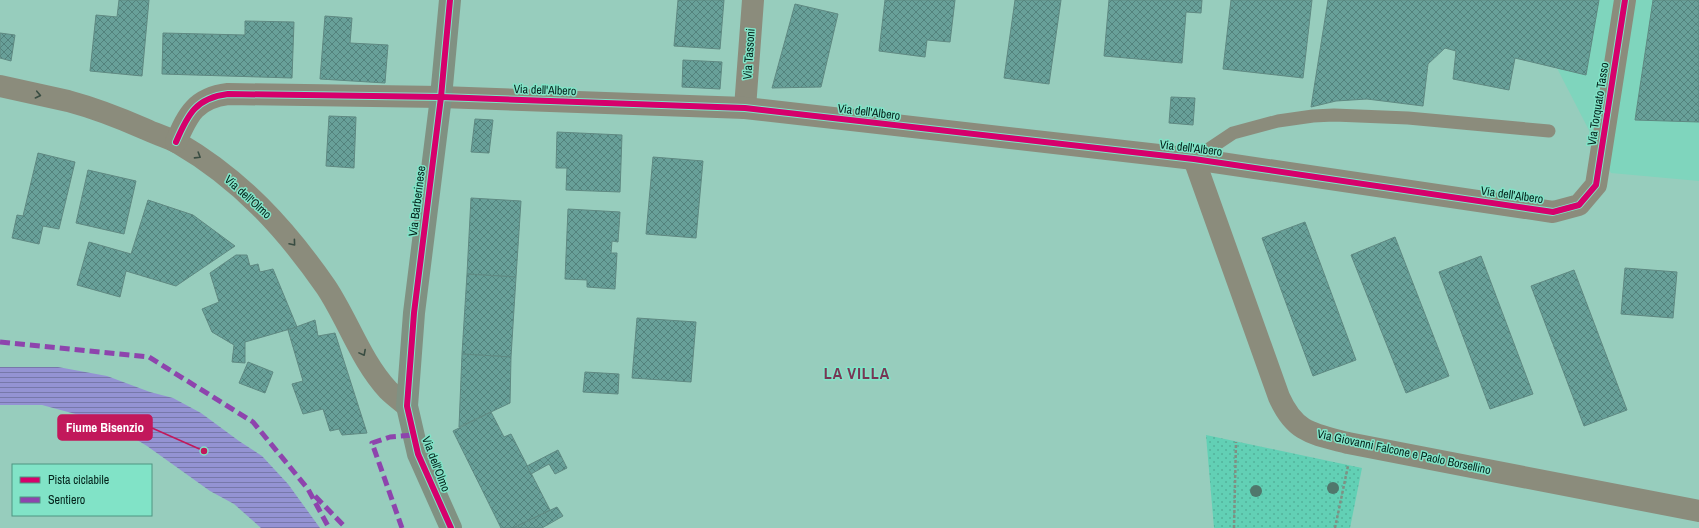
<svg xmlns="http://www.w3.org/2000/svg" width="1699" height="528" font-family="'Archivo Narrow',sans-serif">
	<defs>
		<pattern id="garden-dots" width="8" height="8" patternUnits="userSpaceOnUse"><rect width="8" height="8" fill="#62d0b5"/><path d="M2 2h.1M6 6h.1" fill="none" stroke="#53b29b" stroke-width="1.8" stroke-linecap="round"/></pattern>
		<pattern id="water-rules" width="6" height="5" patternUnits="userSpaceOnUse"><rect width="6" height="5" fill="#9493d3"/><path d="M0 2.5h6" fill="none" stroke="#7778aa"/></pattern>
		<pattern id="building-cross-hatch" width="8" height="8" patternUnits="userSpaceOnUse"><rect width="8" height="8" fill="#68a099"/><path d="M0 0l8 8M0 8l8-8" fill="none" stroke="#53827c"/></pattern>
	</defs>
	<rect width="100%" height="100%" fill="#97cdbd"/>
	<!-- built -->
	<polygon fill="#7fd5bd" points="1522,0 1699,0 1699,181 1611,173"/>
	<!-- garden -->
	<polygon fill="url(#garden-dots)" points="1206,435 1362,468 1350,528 1214,528"/>
	<!-- water -->
	<polygon fill="url(#water-rules)" points="0,367 58,367 107,376 150,392 173,398 201,413 239,441 262,456 288,484 320,528 261,528 234,504 210,491 147,446 109,423 42,405 0,405"/>
	<!-- building -->
	<g fill="url(#building-cross-hatch)" stroke="#5f8982">
		<polygon points="119,0 149,0 142,76 90,71 96,15 117,17"/>
		<polygon points="678,0 724,0 720,49 674,46"/>
		<polygon points="885,0 955,0 950,42 927,40 925,57 879,51"/>
		<polygon points="1015,0 1061,0 1049,84 1004,78"/>
		<polygon points="1109,0 1202,0 1201,13 1186,12 1182,63 1104,56"/>
		<polygon points="1231,0 1312,0 1303,78 1223,69"/>
		<polygon points="1328,0 1599,0 1586,75 1515,58 1509,90 1453,79 1456,51 1445,48 1428,64 1423,106 1367,99 1336,101 1311,107"/>
		<polygon points="1653,0 1699,0 1699,122 1635,120"/>
		<polygon points="795,4 838,14 821,87 772,88"/>
		<polygon points="325,16 352,18 350,43 388,45 385,83 320,79"/>
		<polygon points="245,21 294,22 292,78 162,74 163,33 245,35"/>
		<polygon points="0,33 15,35 11,61 0,58"/>
		<polygon points="683,60 722,62 720,89 682,87"/>
		<polygon points="1171,97 1195,98 1193,125 1169,123"/>
		<polygon points="329,116 356,117 354,168 326,166"/>
		<polygon points="475,119 493,120 489,153 471,152"/>
		<polygon points="557,132 622,135 620,192 566,190 567,168 556,168"/>
		<polygon points="38,153 75,162 59,229 43,226 39,244 12,238 17,215 23,216"/>
		<polygon points="653,157 703,161 696,238 646,234"/>
		<polygon points="88,170 136,181 124,234 76,223"/>
		<polygon points="471,198 521,201 516,277 467,274"/>
		<polygon points="148,200 193,215 235,246 176,286 126,271 120,297 77,285 89,242 131,254"/>
		<polygon points="568,209 620,212 618,242 612,241 611,253 617,253 615,289 587,287 587,280 565,279"/>
		<polygon points="1305,222 1356,360 1313,376 1262,238"/>
		<polygon points="1395,237 1449,376 1406,393 1351,255"/>
		<polygon points="236,255 247,255 250,266 258,264 260,272 273,269 297,327 245,342 245,363 232,362 234,345 212,332 202,309 219,302 210,273"/>
		<polygon points="1481,256 1533,394 1490,409 1439,272"/>
		<polygon points="1625,268 1677,272 1673,318 1621,314"/>
		<polygon points="1574,270 1627,410 1584,426 1531,286"/>
		<polygon points="467,274 516,277 511,357 462,354"/>
		<polygon points="637,318 696,322 691,382 632,378"/>
		<polygon points="315,320 318,336 335,333 367,433 342,435 339,429 330,431 323,409 303,414 292,384 303,381 288,330"/>
		<polygon points="462,354 511,357 510,403 459,427"/>
		<polygon points="248,362 273,372 265,393 239,383"/>
		<polygon points="585,372 619,374 618,394 583,392"/>
		<polygon points="491,412 504,437 511,434 550,510 513,528 501,528 453,431"/>
		<polygon points="558,450 567,468 555,474 549,464 531,474 527,466"/>
		<polygon points="557,507 563,516 542,528 513,528"/>
	</g>
	<g fill="none" stroke-linecap="round" stroke-linejoin="round">
		<!-- path -->
		<g stroke="#7e9184" stroke-width="2.5" stroke-dasharray="3 2" stroke-linecap="butt">
			<polyline points="1234,528 1236,442"/>
			<polyline points="1335,528 1348,466"/>
		</g>
		<!-- lane -->
		<polyline stroke="#8b8c7c" stroke-width="13" points="1194,159 1233,133 1278,121 1313,116 1334,115 1408,118 1549,131"/>
		<!-- street -->
		<g stroke="#8b8c7c" stroke-width="22">
			<path d="M0 86C23 91 46 96 68 101 94 108 120 118 145 129 155 134 167 137 178 143 240 179 285 228 326 287 348 320 361 361 388 390 394 396 401 401 407 406"/>
			<polyline points="745,108 753,0"/>
			<path d="M176 142C188 114 196 98 228 94L441 97 745 108 1194 159 1553 212 1579 205 1596 185 1625 0"/>
			<path d="M1194 159 1279 397C1295 433 1313 434 1348 443L1699 511"/>
		</g>
		<!-- primary -->
		<polyline stroke="#809182" stroke-width="22" points="450,0 441,97 414,313 407,406 418,454 451,528"/>
		<!-- quiet -->
		<g stroke="#8e44ad" stroke-width="5" stroke-dasharray="10 5" stroke-linecap="butt">
			<polyline points="0,342 149,357 253,422 308,489 329,528"/>
			<polyline points="315,496 346,528"/>
			<polyline points="402,528 372,443 390,437 413,435"/>
		</g>
		<!-- cycleway casing -->
		<g stroke="#81e3c7" stroke-width="8">
			<g id="cycleway">
				<polyline points="450,0 441,97 414,313 407,406 418,454 451,528"/>
				<path d="M176 142C188 114 196 98 228 94L441 97 745 108 1194 159 1553 212 1579 205 1596 185 1625 0"/>
			</g>
		</g>
		<!-- cycleway -->
		<use href="#cycleway" stroke="#d6006c" stroke-width="6"/>
	</g>
	<!-- trees -->
	<g fill="#50776c">
		<circle cx="1333" cy="488" r="6"/>
		<circle cx="1256" cy="491" r="6"/>
	</g>
	<!-- one-way arrows -->
	<defs><path id="oneway-chevron" d="M-2-3.5L2.5 0L-2 3.5" fill="none" stroke-width="1.6" stroke-linecap="round" stroke-linejoin="round"/></defs>
	<g stroke="#394d42">
		<use href="#oneway-chevron" transform="translate(38 95) rotate(12)"/>
		<use href="#oneway-chevron" transform="translate(198 156) rotate(32)"/>
		<use href="#oneway-chevron" transform="translate(293 243) rotate(50)"/>
		<use href="#oneway-chevron" transform="translate(363 353) rotate(62)"/>
	</g>
	<g text-anchor="middle" dominant-baseline="central" stroke-width="3" stroke-linejoin="round" paint-order="stroke">
		<!-- street labels -->
		<g font-size="12" fill="#03231b" stroke="#81e3c7">
			<text transform="translate(749 54) rotate(-86)">Via Tassoni</text>
			<text transform="translate(545 90) rotate(2)">Via dell'Albero</text>
			<text transform="translate(1598 104) rotate(-81)">Via Torquato Tasso</text>
			<text transform="translate(869 112) rotate(7)">Via dell'Albero</text>
			<text transform="translate(1191 148) rotate(7)">Via dell'Albero</text>
			<text transform="translate(1512 195) rotate(8)">Via dell'Albero</text>
			<text transform="translate(248 197) rotate(42)">Via dell'Olmo</text>
			<text transform="translate(417 201) rotate(-83)">Via Barberinese</text>
			<text transform="translate(1404 452) rotate(12)">Via Giovanni Falcone e Paolo Borsellino</text>
			<text transform="translate(436 464) rotate(69)">Via dell'Olmo</text>
		</g>
		<!-- district labels -->
		<g font-size="16" font-weight="bold" letter-spacing="1" fill="#783654" stroke="#81e3c7">
			<text x="857" y="373">LA VILLA</text>
		</g>
	</g>
	<!-- callouts -->
	<path fill="none" stroke="#c2185b" stroke-width="1.5" d="M204 451L152 428"/>
	<circle fill="#c2185b" stroke="#81e3c7" stroke-width="1.5" cx="204" cy="451" r="4"/>
	<rect fill="#c2185b" stroke="#c2185b" stroke-width="1.5" x="58" y="415" width="94" height="25" rx="4"/>
	<g font-size="13" text-anchor="middle" font-weight="bold" fill="#fff">
		<text x="105" y="432">Fiume Bisenzio</text>
	</g>
	<!-- legend -->
	<rect x="12" y="464" width="140" height="52" fill="#81e3c7" stroke="#4f9682"/>
	<rect x="20" y="477" width="20" height="6" fill="#d6006c" stroke="#4f9682"/>
	<text x="48" y="484" font-size="12" fill="#03231b">Pista ciclabile</text>
	<rect x="20" y="497" width="20" height="6" fill="#8e44ad" stroke="#4f9682"/>
	<text x="48" y="504" font-size="12" fill="#03231b">Sentiero</text>
</svg>
